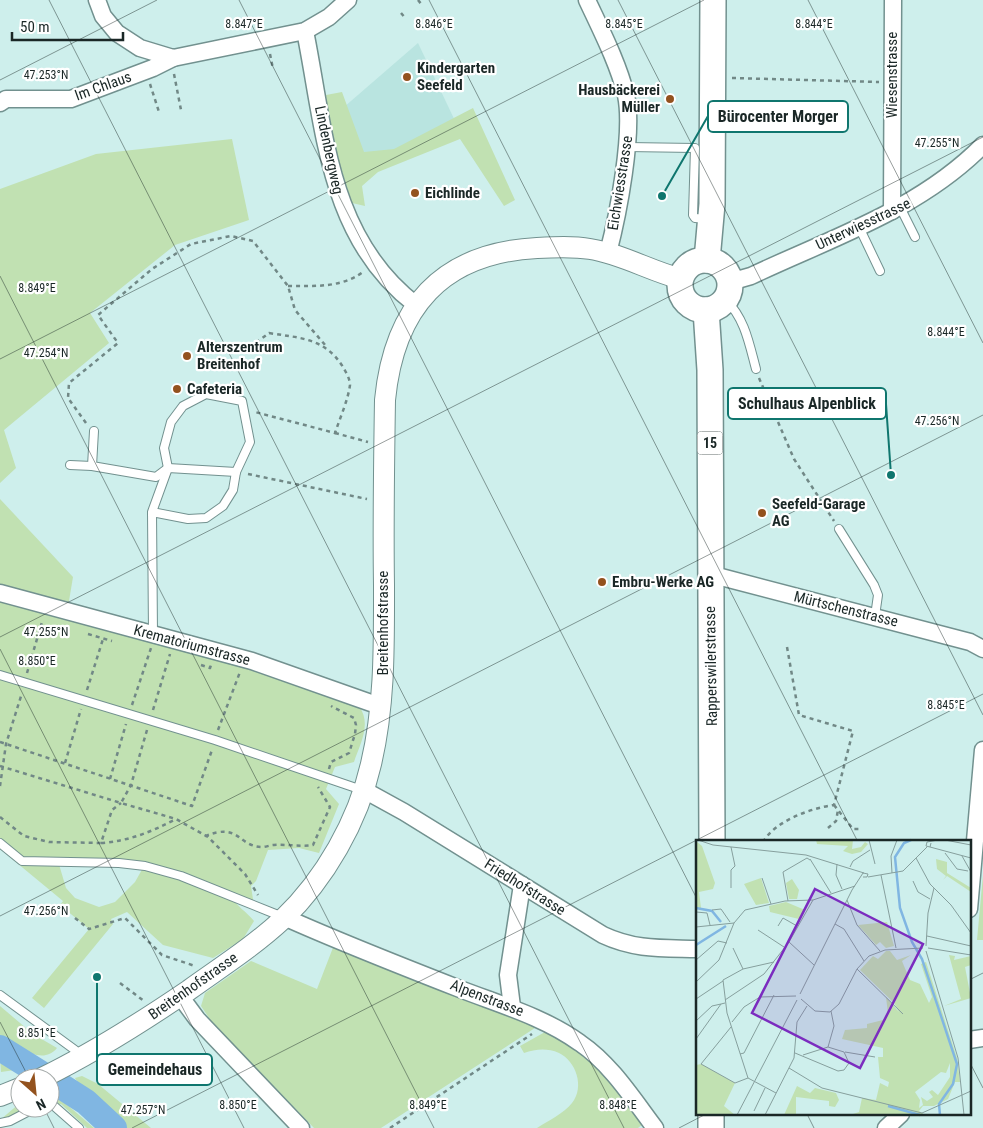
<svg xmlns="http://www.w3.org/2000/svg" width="983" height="1128" font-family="'Roboto Condensed',sans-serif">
	<rect width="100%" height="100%" fill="#ceefec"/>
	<!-- built -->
	<polygon fill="#b9e4e0" points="418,43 457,125 357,170 336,114"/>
	<!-- green -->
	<g fill="#c1e1b2" fill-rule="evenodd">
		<polygon points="342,92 364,152 394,149 473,108 515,200 504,206 460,139 378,172 362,186 365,206 352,203 330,134 326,95"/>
		<polygon points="232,139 249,220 175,245 90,313 109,343 4,430 16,468 0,483 0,189 96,154"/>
		<polygon points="0,499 73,577 68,607 0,587"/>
		<path d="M0 596 304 684 359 706C372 724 360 744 354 762L335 767 326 789 339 804 319 853 299 848 268 850 256 881 251 886 254 906 231 896C237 907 246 911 254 921L243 939 213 958 163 945 127 912 111 919 113 924 44 1008 32 998 89 929 60 905 63 901 0 849ZM58 861 144 866 135 882 115 902 99 907 75 898 66 888Z"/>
		<polygon points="983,875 983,940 977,940"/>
		<polygon points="334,945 538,1026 381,1128 314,1128 211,1021 201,1006 205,993 251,961 317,989"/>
		<path d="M0 1006 33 1034 57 1048C41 1067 18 1045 0 1036Z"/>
		<path d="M545 1032C594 1052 612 1083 643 1124L638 1128H537C548 1121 564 1113 572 1103 585 1087 576 1061 559 1053 547 1048 536 1049 524 1053L520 1046Z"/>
		<polygon points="0,1056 15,1065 15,1070 1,1072"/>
		<polygon points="82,1076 98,1084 151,1128 127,1128 106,1107 81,1088 75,1078"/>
		<polygon points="57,1096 94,1128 87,1128 61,1104 54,1106"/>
		<polygon points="20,1103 20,1108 35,1108 10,1121 0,1120"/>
	</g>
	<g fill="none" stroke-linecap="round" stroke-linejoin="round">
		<!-- river -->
		<g stroke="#80b6e2" stroke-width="26">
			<polyline points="0,1048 48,1078"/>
			<polyline points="50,1079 86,1102 114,1128"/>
		</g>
		<!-- service casing -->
		<g stroke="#72918f" stroke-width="10">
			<g id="service">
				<polyline points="627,147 695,148 693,215 695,218 707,219"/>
				<polyline points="900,207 915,237"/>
				<polyline points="859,227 880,271"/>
				<path d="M726 300C745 319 749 343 756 369"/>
				<polyline points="70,465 92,466 156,477 168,468 236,472"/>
				<polyline points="92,466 94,431"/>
				<polyline points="152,512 188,519 206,518 223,506 233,490 236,472 250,442 242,401 206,394 183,406 171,422 164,448 168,468 152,512 153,635"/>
				<polyline points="839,529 874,585 878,595 875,616"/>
				<polyline points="0,675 215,740 362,790"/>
				<polyline points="0,843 22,861 119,863 145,866 181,876 283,917"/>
				<polyline points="0,995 75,1050"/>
				<polyline points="50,1105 54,1106 79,1128"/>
				<polyline points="0,1123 10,1121 35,1108"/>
			</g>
		</g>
		<!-- minor casing -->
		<g stroke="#72918f" stroke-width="19">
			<g id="minor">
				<polyline points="97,0 103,16 117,33 140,48 173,58 305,31 329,17 348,0"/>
				<path d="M587 0C601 30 618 63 626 95 634 133 618 215 608 253"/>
				<path d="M305 31C325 130 328 238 416 305"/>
				<polyline points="0,103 6,99 71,99 153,68 173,58"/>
				<polyline points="892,211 893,0"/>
				<path d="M730 282 751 276C831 238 919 210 983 145"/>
				<polyline points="710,576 721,577 970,642 983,649"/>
				<polyline points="0,593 252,661 371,703 381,704"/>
				<path d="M364 790 404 812 603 935C635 950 662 948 697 949"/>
				<polyline points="969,909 983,750"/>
				<path d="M284 917C342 943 401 966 460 989 501 1005 544 1017 580 1043 611 1064 633 1099 655 1128"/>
				<polyline points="180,996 197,1019 301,1128"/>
				<polyline points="512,1007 508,975 522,885"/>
				<polyline points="969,1040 983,1038"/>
				<polyline points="886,1128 901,1114"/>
			</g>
		</g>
		<!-- tertiary casing -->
		<g stroke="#72918f" stroke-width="22">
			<g id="tertiary">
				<path d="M42 1078C93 1053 142 1022 189 990 221 967 254 946 283 919 325 879 358 821 371 764 385 705 384 645 384 585 383 523 384 462 385 400 394 308 441 253 537 248 555 247 573 246 590 249 622 254 650 271 681 279"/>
				<polyline points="0,1096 20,1088"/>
			</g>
		</g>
		<!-- primary casing -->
		<g stroke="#72918f" stroke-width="28">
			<g id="primary">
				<circle cx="705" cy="285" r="25"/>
				<polyline points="707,260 712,204 713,0"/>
				<polyline points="706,310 710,370 712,842"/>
				<polyline points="711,1128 711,1114"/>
			</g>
		</g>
		<!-- path -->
		<g stroke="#718886" stroke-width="2.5" stroke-dasharray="4 4" stroke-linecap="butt">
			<polyline points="418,0 422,5"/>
			<polyline points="401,13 406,19"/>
			<polyline points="270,54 273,69"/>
			<polyline points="174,74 181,110"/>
			<polyline points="732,78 879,82"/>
			<polyline points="150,84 159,112"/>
			<path d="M288 286C315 286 341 288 363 272"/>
			<path d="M233 344 253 345 269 333C300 338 325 338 343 367 346 372 350 379 350 385 348 400 340 418 335 433L255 412"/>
			<polyline points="759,378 794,459 834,521"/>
			<polyline points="86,423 68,398 69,383 118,343 98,315 152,269 191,244 231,236 253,241 288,286 295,310 326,346"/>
			<polyline points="335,433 368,442"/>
			<polyline points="248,474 367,499"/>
			<polyline points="88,634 112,641"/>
			<polyline points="201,665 210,668 211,665"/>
			<polyline points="27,673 42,622"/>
			<polyline points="87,690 103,639"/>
			<polyline points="132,705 151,648"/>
			<polyline points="153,710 170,654"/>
			<polyline points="147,730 131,785 121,803 176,819 208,837 245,874 258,895"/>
			<polyline points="218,730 240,672"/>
			<polyline points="0,742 192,806 212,750"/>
			<polyline points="65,763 81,709"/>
			<polyline points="0,766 121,803"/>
			<polyline points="329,769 331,762 349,753 355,734 356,725 354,718 331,706"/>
			<polyline points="110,779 126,724"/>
			<polyline points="0,786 6,744 22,693"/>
			<polyline points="834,805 853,829 859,829"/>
			<polyline points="0,817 24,836 49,842 101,843 112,810 121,803"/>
			<polyline points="828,828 836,821 838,810"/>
			<path d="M205 836C241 822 237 847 263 847 266 847 270 845 274 845 287 844 300 847 313 845L330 807 318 787"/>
			<path d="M763 842C775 821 811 808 834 805L853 731 799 715 787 647"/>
			<path d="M101 843C129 841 151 832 176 819"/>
			<polyline points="75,918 89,929 125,918 162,955 195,966"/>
			<polyline points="120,983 144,1001"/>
			<polyline points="390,1128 532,1034"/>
		</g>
		<!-- service -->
		<use href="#service" stroke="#fff" stroke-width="8"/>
		<!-- minor -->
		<use href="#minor" stroke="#fff" stroke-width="16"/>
		<!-- tertiary -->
		<use href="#tertiary" stroke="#fff" stroke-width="20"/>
		<!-- primary -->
		<use href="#primary" stroke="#fff" stroke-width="25"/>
	</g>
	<!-- ticks -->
	<path fill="none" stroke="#1a2726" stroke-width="1" stroke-opacity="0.45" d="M49 0 624 1128M239 0 697 899M429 0 858 842M618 0 983 715M808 0 983 343M0 80 157 0M0 276 434 1128M0 359 704 0M0 637 983 137M0 649 244 1128M0 916 983 415M969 980 983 973M0 1022 29 1078M969 1061 983 1088M44 1108 54 1128M807 1114 814 1128M132 1128 983 694M679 1128 706 1114"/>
	<!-- markers -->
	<g fill="#93521e" stroke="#fff" stroke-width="2">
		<circle cx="407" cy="77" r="5"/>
		<circle cx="670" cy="99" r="5"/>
		<circle cx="415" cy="193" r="5"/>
		<circle cx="187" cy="356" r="5"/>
		<circle cx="177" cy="389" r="5"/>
		<circle cx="762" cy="513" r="5"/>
		<circle cx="602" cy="582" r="5"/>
	</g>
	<g text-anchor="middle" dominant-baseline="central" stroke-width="4.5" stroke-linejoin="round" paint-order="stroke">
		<!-- shield labels -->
		<rect fill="#fff" stroke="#5f6867" stroke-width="1" x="697.5" y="431.5" width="25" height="23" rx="4"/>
		<g font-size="14" font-weight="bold" fill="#1a2726">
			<text x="710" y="443">15</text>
		</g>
		<!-- poi labels -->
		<g font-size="15" font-weight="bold" fill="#1a2726" stroke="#fff" text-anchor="start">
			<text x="417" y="68">Kindergarten<tspan x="417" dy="17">Seefeld</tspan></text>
			<text x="660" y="90" text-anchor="end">Hausbäckerei<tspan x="660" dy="17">Müller</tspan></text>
			<text x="425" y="193">Eichlinde</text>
			<text x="197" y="347">Alterszentrum<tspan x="197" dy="17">Breitenhof</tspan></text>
			<text x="187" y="389">Cafeteria</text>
			<text x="772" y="504">Seefeld-Garage<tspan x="772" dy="17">AG</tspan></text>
			<text x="612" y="582">Embru-Werke AG</text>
		</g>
		<!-- street labels -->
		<g font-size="15" fill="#1a2726" stroke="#fff">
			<text transform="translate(892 75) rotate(-90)">Wiesenstrasse</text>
			<text transform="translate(103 86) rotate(-20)">Im Chlaus</text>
			<text transform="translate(329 150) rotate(78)">Lindenbergweg</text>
			<text transform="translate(620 183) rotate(-81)">Eichwiesstrasse</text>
			<text transform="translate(863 224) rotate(-25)">Unterwiesstrasse</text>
			<text transform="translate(846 609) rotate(14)">Mürtschenstrasse</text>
			<text transform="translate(383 623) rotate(-90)">Breitenhofstrasse</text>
			<text transform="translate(192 645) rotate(15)">Krematoriumstrasse</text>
			<text transform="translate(711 666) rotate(-91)">Rapperswilerstrasse</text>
			<text transform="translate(525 887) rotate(32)">Friedhofstrasse</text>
			<text transform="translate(193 986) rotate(-35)">Breitenhofstrasse</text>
			<text transform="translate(487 998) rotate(21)">Alpenstrasse</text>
		</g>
	</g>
	<!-- overview -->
	<g transform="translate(696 840)">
		<rect width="275" height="275" fill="#ceefec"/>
		<path d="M120 0H157L156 9 165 7 169 2 172 4 165 12 156 14 147 11 152 6 121 4ZM0 1 6 6 19 43 17 49 3 52 5 68 0 69ZM240 19 251 22V33L275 48V52L251 36 247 40 250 36 241 29ZM65 38 73 63 60 65 48 44ZM96 39 103 50 101 59H93L90 43ZM90 62 109 70 103 79 74 72 73 66ZM191 82 198 106 190 108 184 102 180 105 162 85ZM190 111H194L201 120 215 115 206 121 208 126 214 140 224 144 233 163 236 157 225 124 230 122 261 218 264 242H259L252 259 238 266H227L223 271 229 275 157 274 163 272 166 258 180 260 184 243 192 247 193 242 184 238 182 217H187V208L146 199 149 190 171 188V184L187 180 192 174 190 157 203 172 198 163 164 130 177 116 182 119ZM254 223V237L242 255 236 250 233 252 237 257 231 261 225 257 227 265 223 268 224 260 219 252 245 232 250 233ZM253 115 259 116 258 120 275 116V125L269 127 275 158 248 166 265 159ZM5 224 39 243 28 266 39 275H0V225ZM101 246 114 253 119 248 140 253 143 260 139 267 133 266V261L100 257V275H88Z" fill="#c1e1b2" fill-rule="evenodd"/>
		<path fill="none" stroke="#80b6e2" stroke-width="2.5" d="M215 0 208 3 199 17 204 68 216 102 226 119 261 224 257 244 243 264 244 275M0 68 16 71 25 82M0 105 30 86M192 266 224 275"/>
		<path fill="none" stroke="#869f9d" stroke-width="1" d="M2 0 17 5 110 15 168 33M173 0 179 24M249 0 275 5M235 3 234 7 230 6 231 2 242 0M35 7 39 26 35 30V48M234 7 275 18M249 13 261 29 272 31M266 16 275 32M220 18 234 44 255 65 275 93M114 19 135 53M141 24 140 35 146 49M154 27 157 21 174 10M196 33 195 16 201 0M185 35 200 108M172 37 207 31 231 7M66 38 75 64M217 41 222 52 234 59M151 60 161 85 184 111M92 61 87 32 111 18 114 20M16 70 25 69 34 82M0 72 11 73 14 85M139 84 148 89 168 121M82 86 87 78 101 86M0 87 38 83M62 90 88 107M231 96 275 106M93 102 117 60M93 102 118 125M230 106 232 73 238 48M37 108 47 129M232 108 275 115M230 111 262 218 268 275M0 120 22 101 31 103M78 122 47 129 27 140 31 173 52 238 80 253M161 129 207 174M0 142 23 120 38 83 49 70 89 61 117 60 159 46M104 154 156 50 167 33 172 34 171 37H167M0 159 27 141M105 159 119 171 134 172 143 164 161 129 173 116 189 110 227 108M29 160 68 134 93 102M0 181 16 166 25 164M36 182 48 167 64 157 100 156M35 187 5 224 39 243 52 238M0 199 25 164 29 163M132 207 138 186 135 171M149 212 179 217M99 213 142 231 148 230 153 223 148 212 132 207 107 215M44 214 48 213 78 155M93 228 126 248 226 273 275 251M58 271 69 248M41 275 101 160M69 275 98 218 101 182 111 166"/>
		<path fill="#7b2cbf" fill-opacity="0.15" stroke="#7b2cbf" stroke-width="2.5" d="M119 49 227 104 164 228 56 173Z"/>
		<rect width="275" height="275" fill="none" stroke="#1a2726" stroke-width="2.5"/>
	</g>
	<g font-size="12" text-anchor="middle" fill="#1a2726" stroke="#fff" stroke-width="4.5" stroke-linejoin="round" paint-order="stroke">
		<text x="244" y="28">8.847°E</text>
		<text x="434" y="28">8.846°E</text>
		<text x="624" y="28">8.845°E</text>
		<text x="814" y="28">8.844°E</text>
		<text x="46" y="79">47.253°N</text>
		<text x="937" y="147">47.255°N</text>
		<text x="37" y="292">8.849°E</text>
		<text x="946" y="336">8.844°E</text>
		<text x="46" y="357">47.254°N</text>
		<text x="937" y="425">47.256°N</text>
		<text x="46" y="636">47.255°N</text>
		<text x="37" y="665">8.850°E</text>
		<text x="946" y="709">8.845°E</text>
		<text x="46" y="915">47.256°N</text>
		<text x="37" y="1037">8.851°E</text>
		<text x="238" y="1109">8.850°E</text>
		<text x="428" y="1109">8.849°E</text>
		<text x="618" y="1109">8.848°E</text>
		<text x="143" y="1114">47.257°N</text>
	</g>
	<!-- callouts -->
	<path fill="none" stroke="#0f766e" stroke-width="2" d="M662 196L708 116M891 475L886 404M97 977L97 1070"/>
	<g fill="#0f766e" stroke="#fff" stroke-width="2">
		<circle cx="662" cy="196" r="5"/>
		<circle cx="891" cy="475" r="5"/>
		<circle cx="97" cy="977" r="5"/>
	</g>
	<g fill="#fff" stroke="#0f766e" stroke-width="2">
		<rect x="708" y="101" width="140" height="31" rx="5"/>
		<rect x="728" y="388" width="158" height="31" rx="5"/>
		<rect x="97" y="1054" width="115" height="31" rx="5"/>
	</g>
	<g font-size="16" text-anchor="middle" font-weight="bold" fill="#1a2726">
		<text x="778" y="122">Bürocenter Morger</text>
		<text x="807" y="409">Schulhaus Alpenblick</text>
		<text x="155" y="1075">Gemeindehaus</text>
	</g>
	<!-- north arrow -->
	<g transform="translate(35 1093) rotate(153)"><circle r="24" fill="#ffffff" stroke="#a3a9a8"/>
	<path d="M0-4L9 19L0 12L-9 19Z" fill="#93521e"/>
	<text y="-8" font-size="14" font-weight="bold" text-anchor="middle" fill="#1a2726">N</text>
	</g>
	<!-- scale -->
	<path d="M12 32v8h111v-8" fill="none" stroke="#1a2726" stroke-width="2.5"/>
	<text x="20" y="32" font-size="15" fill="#1a2726" stroke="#ffffff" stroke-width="4" paint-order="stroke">50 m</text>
</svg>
